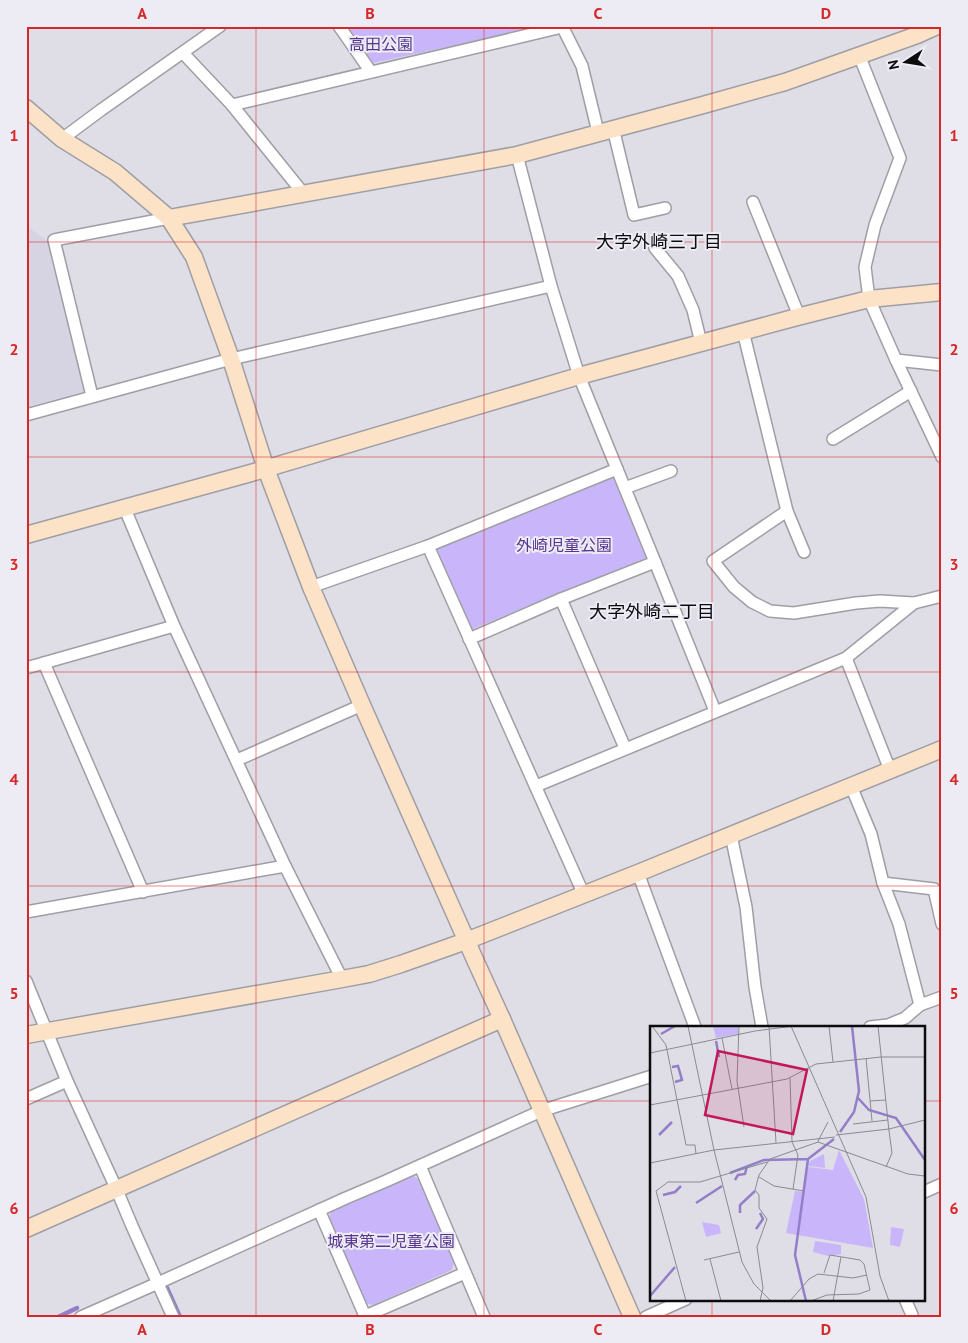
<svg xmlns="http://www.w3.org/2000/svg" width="968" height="1343" font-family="'PT Sans','Noto Sans JP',sans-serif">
	<rect width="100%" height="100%" fill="#dfdee6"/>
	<!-- built -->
	<polygon fill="#d6d3e2" points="26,226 49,242 85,391 26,407"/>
	<!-- green -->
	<g fill="#c9b6fa">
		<polygon points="347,26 544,26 373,63"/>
		<polygon points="613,477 646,558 470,630 437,549"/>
		<polygon points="414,1176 419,1180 454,1262 452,1270 373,1305 364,1303 328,1220 331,1212"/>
	</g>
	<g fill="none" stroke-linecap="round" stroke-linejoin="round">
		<!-- stream -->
		<g stroke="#947ec9" stroke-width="4.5">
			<polyline points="167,1288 180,1317"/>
			<polyline points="58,1317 77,1308"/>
		</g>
		<!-- street casing -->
		<g stroke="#9f9ea5" stroke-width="14">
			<g id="street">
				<polyline points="339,26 371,72"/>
				<polyline points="562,26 582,66 598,132"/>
				<polyline points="183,53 232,105 303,193"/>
				<polyline points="859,55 900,158 875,225 865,267 869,299 896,360 942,457"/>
				<polyline points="232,105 562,27"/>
				<polyline points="613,128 634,215 665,208"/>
				<polyline points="62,139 101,110 220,26"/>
				<polyline points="517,155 551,286 579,376 655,562 715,711"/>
				<polyline points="753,202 799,316"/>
				<polyline points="655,248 678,276 693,310 701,343"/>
				<polyline points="743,331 787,511 713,561 734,587 752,602 770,611 794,613 856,603 880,601 914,603 942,596"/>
				<polyline points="896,360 942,365"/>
				<polyline points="92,396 54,240 169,218"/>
				<polyline points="26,415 231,359 551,286"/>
				<polyline points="833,439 911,391"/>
				<polyline points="625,488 671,471"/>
				<polyline points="125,509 174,626 285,866 342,979"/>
				<polyline points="787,511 804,552"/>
				<polyline points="428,546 584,895"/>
				<polyline points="311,587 428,546 617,469"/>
				<polyline points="561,599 625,748"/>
				<polyline points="469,639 561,599 655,562"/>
				<polyline points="846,658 890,770"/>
				<polyline points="44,663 143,892"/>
				<polyline points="26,668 174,626"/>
				<polyline points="237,760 362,705"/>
				<polyline points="536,786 846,658 914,603"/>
				<polyline points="851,786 871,834 883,883 934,889 942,924"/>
				<polyline points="731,835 746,907 755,987 762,1027"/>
				<polyline points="638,873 695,1027"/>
				<polyline points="883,883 899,924 920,1005"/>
				<polyline points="26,912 285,866"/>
				<polyline points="26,981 67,1081 116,1188 132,1226 173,1317"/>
				<polyline points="870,1027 888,1025 905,1018 920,1005 942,997"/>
				<polyline points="26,1099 67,1081"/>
				<polyline points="420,1166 484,1317"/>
				<polyline points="924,1192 942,1184"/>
				<polyline points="319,1210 365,1316"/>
				<polyline points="905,1299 912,1315"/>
				<polyline points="81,1317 158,1283 346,1198 386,1181 541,1111 652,1076"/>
				<polyline points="363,1317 465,1273"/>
				<polyline points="646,1317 686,1299"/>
			</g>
		</g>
		<!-- secondary casing -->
		<g stroke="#9f9ea5" stroke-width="19">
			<g id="secondary">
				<polyline points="26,108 62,139 115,172 169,218 194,257 231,359 266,469 311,587 362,705 476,962 502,1019 632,1317"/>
				<polyline points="169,218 517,155 703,105 785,82 917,35 937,26"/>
				<polyline points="26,535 251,473 579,376 797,317 869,299 942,292"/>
				<polyline points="26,1035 342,979 369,974 401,964 466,941 638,873 942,749"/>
				<polyline points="26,1229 502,1019"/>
			</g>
		</g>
		<!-- street -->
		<use href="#street" stroke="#fff" stroke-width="11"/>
		<!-- secondary -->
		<use href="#secondary" stroke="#fce3c8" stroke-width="16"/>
	</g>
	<!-- grid -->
	<path fill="none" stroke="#d62828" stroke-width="1" stroke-opacity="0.55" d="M256 26V1317M484 26V1317M712 26V1027M26 242H942M26 457H942M26 672H942M26 886H942M26 1101H652M924 1101H942M712 1299V1317"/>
	<g text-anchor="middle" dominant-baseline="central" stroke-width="4" stroke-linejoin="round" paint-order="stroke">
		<!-- park labels -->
		<g font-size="16" fill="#56368f" stroke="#edebf3">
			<text x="381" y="44">高田公園</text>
			<text x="564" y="545">外崎児童公園</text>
			<text x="391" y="1241">城東第二児童公園</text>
		</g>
		<!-- neighbourhood labels -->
		<g font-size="18" fill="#0c0b0e" stroke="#edebf3">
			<text x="659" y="241">大字外崎三丁目</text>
			<text x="652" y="611">大字外崎二丁目</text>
		</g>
	</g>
	<!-- overview -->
	<g transform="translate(650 1026)">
		<rect width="275" height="275" fill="#dfdee6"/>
		<path d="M63 0H88V8L66 12ZM189 124 214 173 223 222 136 207 145 165 154 166 158 141 183 144ZM174 128 175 142 158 140 160 135ZM52 196 69 199 71 207 56 211ZM241 201 254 203 250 221 240 219ZM165 215 191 219V228L178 230 163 226Z" fill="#c9b6fa"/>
		<path fill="none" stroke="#947ec9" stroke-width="2.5" d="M11 8 25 0M66 15 69 31M22 41 28 40 32 54 25 56M208 72 219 84 246 92 275 134M190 106 204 86 209 65 202 0M9 109 22 96M80 147 114 134 158 133 184 113M85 154 88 149 95 148 97 140M13 169 25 166 31 160M46 177 72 160M90 187V179L105 165M106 203 113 193 110 187M0 270 25 241M156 275 145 229 158 133"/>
		<path fill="none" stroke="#8b8a90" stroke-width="1" d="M2 0 16 19 36 119H45L46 128M38 0 64 124 92 236 104 258 121 275M89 0 87 55 94 101M119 0 126 117M141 0 216 171 230 250 239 275M179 0 183 36M228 0 239 105M72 12 82 63M0 27 105 5 144 0M216 32 222 95M140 52 142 116 148 129 143 163M220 75 236 74M0 79 137 53 166 38 231 31H275M203 98 238 94M186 109 239 103 275 94M169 113 178 96M168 116 258 148 275 150M0 137 64 124 185 111M236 141 242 127 239 105M109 151 124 160 154 165M60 233 71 275M54 234 89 226M36 275 6 165 18 156H50L117 136M110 275 113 262 107 221 117 193 109 182V169L105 164 109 149 120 133 168 116 169 113M140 275 159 253 168 248 203 252 217 249M161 275 177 269 209 268 220 264 214 238 210 234 180 229 174 247M183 275 191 231"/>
		<path fill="#c2185b" fill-opacity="0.15" stroke="#c2185b" stroke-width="2.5" d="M68 25 157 44 143 108 55 89Z"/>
		<rect width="275" height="275" fill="none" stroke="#0c0b0e" stroke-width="2.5"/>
	</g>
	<!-- border -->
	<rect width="968" height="1343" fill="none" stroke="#edebf3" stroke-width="55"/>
	<!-- north arrow -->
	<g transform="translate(906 62) rotate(258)" stroke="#edebf3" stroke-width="4" paint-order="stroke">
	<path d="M0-4L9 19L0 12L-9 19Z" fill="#0c0b0e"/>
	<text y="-8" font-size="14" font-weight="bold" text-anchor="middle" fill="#0c0b0e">N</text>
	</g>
	<rect x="28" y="28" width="912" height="1288" fill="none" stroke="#d62828" stroke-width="2"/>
	<g font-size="16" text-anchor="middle" font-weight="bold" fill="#d62828">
		<text x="142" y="19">A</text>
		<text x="370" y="19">B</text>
		<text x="598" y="19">C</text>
		<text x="826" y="19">D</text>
		<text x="14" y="141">1</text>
		<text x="954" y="141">1</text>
		<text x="14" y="355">2</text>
		<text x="954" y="355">2</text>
		<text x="14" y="570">3</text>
		<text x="954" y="570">3</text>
		<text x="14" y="785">4</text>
		<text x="954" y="785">4</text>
		<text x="14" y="999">5</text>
		<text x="954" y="999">5</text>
		<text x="14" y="1214">6</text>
		<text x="954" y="1214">6</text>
		<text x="142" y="1335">A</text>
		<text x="370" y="1335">B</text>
		<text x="598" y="1335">C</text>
		<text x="826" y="1335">D</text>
	</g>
</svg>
